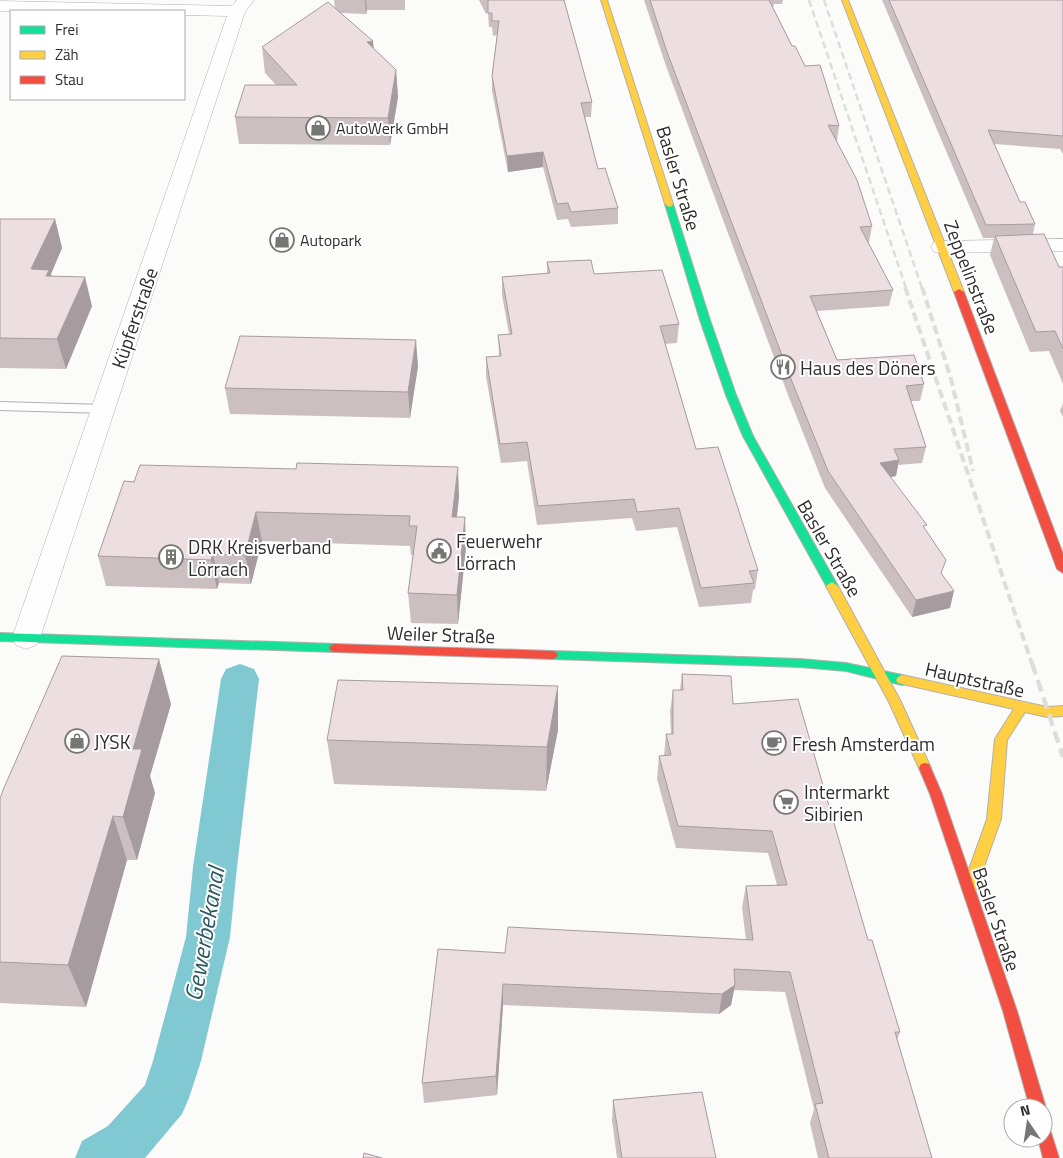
<svg xmlns="http://www.w3.org/2000/svg" width="1063" height="1158" font-family="'Titillium Web',sans-serif">
	<rect width="100%" height="100%" fill="#fbfbf9"/>
	<g fill="none" stroke-linecap="round" stroke-linejoin="round">
		<!-- canal -->
		<polygon fill="#81c9d2" fill-rule="evenodd" points="240,664 254,669 259,679 237,867 230,937 201,1061 189,1098 182,1114 145,1158 75,1158 82,1141 108,1126 145,1085 153,1061 186,937 193,867 221,679 226,669"/>
		<!-- lane casing -->
		<g stroke="#b1b0af" stroke-width="2">
			<polygon id="lane" points="0,402 104,405 110,409 104,413 0,410"/>
		</g>
		<!-- street casing -->
		<g stroke="#b1b0af" stroke-width="1">
			<g id="street">
				<polygon points="237,0 254,0 245,12 40,638 36,645 26,649 16,645 12,638 227,16 184,15 184,11 0,11 0,1 232,6"/>
				<polygon points="1063,239 1063,251 942,253 934,252 931,247 934,242 942,241"/>
			</g>
		</g>
		<!-- fast casing -->
		<g stroke="#b1b0af" stroke-width="2">
			<g id="fast">
				<polygon points="669,201 673,204 710,320 736,395 753,436 838,586 836,589 828,589 743,436 726,395 700,320 665,204"/>
				<polygon points="0,633 335,644 339,645 341,648 339,651 335,652 0,641"/>
				<polygon points="552,651 800,659 846,663 902,675 906,677 908,680 906,683 902,685 846,671 800,667 552,659 548,658 546,655 548,652"/>
			</g>
		</g>
		<!-- slow casing -->
		<g stroke="#b1b0af" stroke-width="2">
			<g id="slow">
				<polygon points="601,0 607,0 673,204 672,206 669,207 665,204"/>
				<polygon points="842,0 848,0 964,292 962,294 956,294 954,292"/>
				<polygon points="832,582 838,586 901,702 931,768 929,772 925,773 921,772 919,768 889,702 826,586"/>
				<polygon points="902,675 1047,707 1063,706 1063,716 1047,717 1025,712 1007,740 1001,819 976,889 974,893 969,895 964,893 962,889 987,819 995,739 1014,709 898,683 896,680 898,677"/>
			</g>
		</g>
		<!-- jam casing -->
		<g stroke="#b1b0af" stroke-width="2">
			<g id="jam">
				<polygon points="959,289 964,292 1063,554 1063,573 1057,569 954,292"/>
				<polygon points="335,644 552,651 556,652 558,655 556,658 552,659 335,652 331,651 329,648 331,645"/>
				<polygon points="925,763 929,764 942,794 1017,1011 1046,1108 1043,1113 1043,1108 1030,1108 1003,1011 930,794 919,768 921,764"/>
				<polygon points="1043,1121 1048,1123 1059,1158 1043,1158 1038,1138 1043,1138"/>
			</g>
		</g>
		<!-- lane -->
		<use href="#lane" fill="#fefefe" fill-rule="evenodd"/>
		<!-- street -->
		<use href="#street" fill="#fefefe" fill-rule="evenodd"/>
		<!-- fast -->
		<use href="#fast" fill="#16e098" fill-rule="evenodd"/>
		<!-- slow -->
		<use href="#slow" fill="#ffcf43" fill-rule="evenodd"/>
		<!-- jam -->
		<use href="#jam" fill="#f24e42" fill-rule="evenodd"/>
		<!-- rail-far2 -->
		<g stroke="#dddddc" stroke-width="2.5" stroke-dasharray="7 4" stroke-linecap="butt">
			<polyline points="809,0 906,288"/>
			<polyline points="824,0 922,288"/>
		</g>
		<!-- rail-far1 -->
		<g stroke="#dddddc" stroke-width="4" stroke-dasharray="9 4.5" stroke-linecap="butt">
			<polyline points="905,287 1032,664"/>
			<polyline points="922,287 951,379 973,471"/>
		</g>
		<!-- rail -->
		<polyline stroke="#dddddc" stroke-width="4.5" stroke-dasharray="12 6" stroke-linecap="butt" points="1032,663 1063,757"/>
	</g>
	<!-- wall -->
	<g fill="#ccbfc2">
		<polygon points="334,0 405,0 405,10 367,10 366,14 341,13 374,49 396,70 398,97 390,145 239,144 235,117 276,85 265,73 262,47 335,8"/>
		<polygon points="479,0 564,0 592,102 591,117 585,117 598,169 618,208 618,224 571,227 568,219 557,220 543,167 508,172 492,91 492,76 497,35 493,36 492,27 489,27 488,13 486,14"/>
		<polygon points="644,0 783,0 782,4 774,4 773,8 792,46 805,66 839,126 837,141 836,141 872,226 869,242 868,242 893,290 889,306 817,311 837,360 924,384 920,401 911,401 926,447 922,463 898,465 896,476 891,477 925,530 942,575 950,608 912,617 825,488 788,395 666,66"/>
		<polygon points="882,0 1063,0 1063,154 1060,149 994,144 1020,202 1035,224 1033,234 1059,267 1063,267 1063,384 1049,351 1030,352 990,255 994,238 983,238"/>
		<polygon points="0,219 55,219 62,248 51,274 51,276 92,306 66,369 0,368"/>
		<polygon points="547,262 594,274 679,324 677,343 665,344 696,449 758,570 755,589 753,590 751,603 699,607 677,527 636,531 632,518 537,525 527,461 501,463 486,376 486,357 499,356 498,335 509,334 502,295 502,277 547,273"/>
		<polygon points="418,366 410,418 230,414 225,388"/>
		<polygon points="1063,403 1063,417 1060,411"/>
		<polygon points="124,481 459,497 457,517 466,547 458,624 411,623 408,593 413,555 411,555 410,546 262,541 251,584 219,583 217,589 106,586 98,556"/>
		<polygon points="682,674 733,704 868,940 900,1032 897,1040 932,1158 818,1158 810,1123 814,1109 785,992 734,990 731,1005 719,1014 503,1005 497,1095 424,1103 422,1083 505,953 746,940 742,907 746,886 777,885 768,853 676,848 657,779 659,756 664,756 666,734 671,734 670,712 673,690 680,690"/>
		<polygon points="558,686 558,730 546,791 334,784 327,740"/>
		<polygon points="171,704 150,776 155,793 137,860 127,860 86,1007 0,1003 0,799"/>
		<polygon points="613,1100 716,1158 617,1158 612,1120"/>
	</g>
	<!-- shaded-wall -->
	<g fill="#a69b9e">
		<polygon points="365,0 366,0 367,10 366,14"/>
		<polygon points="373,41 376,68 367,42"/>
		<polygon points="396,70 398,97 390,145 388,118"/>
		<polygon points="543,152 543,167 508,172 507,156"/>
		<polygon points="55,219 62,248 51,274 57,299 31,269"/>
		<polygon points="85,277 92,306 66,369 57,339"/>
		<polygon points="416,340 418,366 410,418 408,392"/>
		<polygon points="899,460 896,476 877,480 880,463"/>
		<polygon points="458,467 459,497 453,547 452,517"/>
		<polygon points="256,512 262,541 251,584 245,555"/>
		<polygon points="465,517 466,547 458,624 457,595"/>
		<polygon points="213,554 219,583 217,589 211,560"/>
		<polygon points="954,591 950,608 912,617 916,600"/>
		<polygon points="159,659 171,704 150,776 155,793 137,860 123,817 133,749"/>
		<polygon points="558,686 558,730 546,791 547,747"/>
		<polygon points="113,816 127,860 86,1007 68,965"/>
		<polygon points="503,984 503,1005 497,1095 496,1076"/>
		<polygon points="735,985 731,1005 719,1014 722,994"/>
	</g>
	<!-- building -->
	<g fill="#eddee2" stroke="#a69b9e">
		<polygon points="488,0 564,0 592,102 581,103 598,169 605,168 618,208 571,212 568,203 557,204 543,152 507,156 492,76 499,21 492,21 492,13 488,13"/>
		<polygon points="650,0 769,0 792,46 795,46 805,66 820,65 839,126 828,125 857,180 872,226 860,227 893,290 810,296 837,360 914,355 924,384 906,386 926,447 894,449 899,460 880,463 927,525 923,526 946,560 941,573 954,591 916,600 828,471 791,379 667,52"/>
		<polygon points="889,0 1063,0 1063,136 988,130 1020,202 1025,202 1035,224 986,225"/>
		<polygon points="328,2 373,41 367,42 396,70 388,118 235,117 245,85 297,85 262,47"/>
		<polygon points="0,219 55,219 31,269 49,270 46,276 85,277 57,339 0,338"/>
		<polygon points="1044,234 1059,267 1063,267 1063,349 1055,331 1036,332 995,236"/>
		<polygon points="591,260 594,274 662,270 679,324 660,326 696,449 718,447 758,570 749,571 754,583 701,588 679,508 637,512 634,499 538,506 527,442 500,444 486,357 501,356 498,335 512,334 502,277 550,273 547,262"/>
		<polygon points="240,336 416,340 408,392 225,388"/>
		<polygon points="297,463 458,467 452,517 465,517 457,595 408,593 417,526 409,526 410,516 256,512 245,555 213,554 211,560 98,556 124,481 134,482 140,465 296,469"/>
		<polygon points="62,656 159,659 133,749 142,749 123,817 113,816 68,965 0,962 0,799 3,790"/>
		<polygon points="682,674 731,676 733,704 798,699 868,940 872,940 900,1032 895,1032 932,1158 829,1158 815,1104 823,1103 790,972 734,969 735,985 722,994 503,984 496,1076 422,1083 438,949 505,953 508,927 753,940 746,886 787,885 772,831 678,826 659,756 671,755 666,734 673,734 673,690 683,690"/>
		<polygon points="338,680 558,686 547,747 327,740"/>
		<polygon points="702,1092 716,1158 622,1158 613,1100"/>
		<polygon points="364,1153 382,1158 363,1158"/>
	</g>
	<!-- icons -->
	<defs>
		<g id="shop-ring" transform="scale(1.25)"><circle r="9.5" fill="#fff" stroke="#767674" stroke-width="1.5"/><path d="M-5-2.5h2.3a2.7 3.5 0 0 1 5.4 0H5L5.5 6h-11ZM-1.5-2.5h3a1.5 2.3 0 0 0-3 0Z" fill="#767674"/></g>
		<g id="restaurant-ring" transform="scale(1.25)"><circle r="9.5" fill="#fff" stroke="#767674" stroke-width="1.5"/><path d="M-5-6h1v4h1v-4h1v4h1v-4h1v5L-1.5 .5V6h-2V.5L-5-1ZM5-6V6H3V1.5H1.5Q1.5-4 5-6Z" fill="#767674"/></g>
		<g id="civic-ring" transform="scale(1.25)"><circle r="9.5" fill="#fff" stroke="#767674" stroke-width="1.5"/><path d="M-.6-6.5H3V-4.5H.6V-3L4-1V1h2V6H-6V1h2V-1L-.6-3ZM-1.2 2.5V6h2.4V2.5Z" fill="#767674"/></g>
		<g id="building-ring" transform="scale(1.25)"><circle r="9.5" fill="#fff" stroke="#767674" stroke-width="1.5"/><path d="M-4-6H4V6H1V3H-1V6H-4ZM-2.5-4.3h1.7v1.8h-1.7ZM.8-4.3h1.7v1.8H.8ZM-2.5-1h1.7V.8h-1.7ZM.8-1h1.7V.8H.8Z" fill="#767674"/></g>
		<g id="cafe-ring" transform="scale(1.25)"><circle r="9.5" fill="#fff" stroke="#767674" stroke-width="1.5"/><path d="M-5.5-4.5H6V0H3Q3 3.5 0 3.5H-2.5Q-5.5 3.5-5.5 0ZM3-3.2v2h1.7v-2ZM-6 4.5H4V6H-6Z" fill="#767674"/></g>
		<g id="supermarket-ring" transform="scale(1.25)"><circle r="9.5" fill="#fff" stroke="#767674" stroke-width="1.5"/><path d="M-6-5.5h2.5l.6 2H6L4.5 2H-2.5L-4.4-4H-6ZM-1.5 3.2a1.3 1.3 0 1 0 .1 0ZM3 3.2a1.3 1.3 0 1 0 .1 0Z" fill="#767674"/></g>
	</defs>
	<g fill-rule="evenodd">
		<use href="#shop-ring" x="318" y="128"/>
		<use href="#shop-ring" x="282" y="240"/>
		<use href="#restaurant-ring" x="783" y="367"/>
		<use href="#civic-ring" x="439" y="551"/>
		<use href="#building-ring" x="171" y="557"/>
		<use href="#shop-ring" x="77" y="741"/>
		<use href="#cafe-ring" x="774" y="743"/>
		<use href="#supermarket-ring" x="786" y="802"/>
	</g>
	<g text-anchor="middle" dominant-baseline="central" stroke-width="4" stroke-linejoin="round" paint-order="stroke">
		<!-- far-poi labels -->
		<g font-size="16" fill="#2f2e2d" stroke="#fff" text-anchor="start">
			<text x="336" y="128">AutoWerk GmbH</text>
			<text x="300" y="240">Autopark</text>
		</g>
		<!-- street labels -->
		<g font-size="19" fill="#2f2e2d" stroke="#fff">
			<text transform="translate(679 178) rotate(73)">Basler Straße</text>
			<text transform="translate(972 277) rotate(69)">Zeppelinstraße</text>
			<text transform="translate(134 318) rotate(-71)">Küpferstraße</text>
			<text transform="translate(830 548) rotate(60)">Basler Straße</text>
			<text transform="translate(441 634) rotate(2)">Weiler Straße</text>
			<text transform="translate(975 679) rotate(13)">Hauptstraße</text>
			<text transform="translate(997 919) rotate(71)">Basler Straße</text>
		</g>
		<!-- poi labels -->
		<g font-size="19" fill="#2f2e2d" stroke="#fff" text-anchor="start">
			<text x="800" y="367">Haus des Döners</text>
			<text x="456" y="540">Feuerwehr<tspan x="456" dy="22">Lörrach</tspan></text>
			<text x="188" y="546">DRK Kreisverband<tspan x="188" dy="22">Lörrach</tspan></text>
			<text x="94" y="741">JYSK</text>
			<text x="792" y="743">Fresh Amsterdam</text>
			<text x="804" y="791">Intermarkt<tspan x="804" dy="22">Sibirien</tspan></text>
		</g>
		<!-- near-water labels -->
		<g font-size="24" font-style="italic" fill="#2c585f" stroke="#fff">
			<text transform="translate(204 934) rotate(-80)">Gewerbekanal</text>
		</g>
	</g>
	<!-- legend -->
	<rect x="10" y="10" width="175" height="90" fill="#ffffff" stroke="#acabab"/>
	<rect x="20" y="26" width="25" height="8" fill="#16e098" stroke="#acabab"/>
	<text x="55" y="35" font-size="15" fill="#2f2e2d">Frei</text>
	<rect x="20" y="51" width="25" height="8" fill="#ffcf43" stroke="#acabab"/>
	<text x="55" y="60" font-size="15" fill="#2f2e2d">Zäh</text>
	<rect x="20" y="76" width="25" height="8" fill="#f24e42" stroke="#acabab"/>
	<text x="55" y="85" font-size="15" fill="#2f2e2d">Stau</text>
	<!-- north arrow -->
	<g transform="translate(1028 1123) rotate(347)"><circle r="24" fill="#ffffff" stroke="#acabab"/>
	<path d="M0-4L9 19L0 12L-9 19Z" fill="#767674"/>
	<text y="-8" font-size="14" font-weight="bold" text-anchor="middle" fill="#2f2e2d">N</text>
	</g>
</svg>
